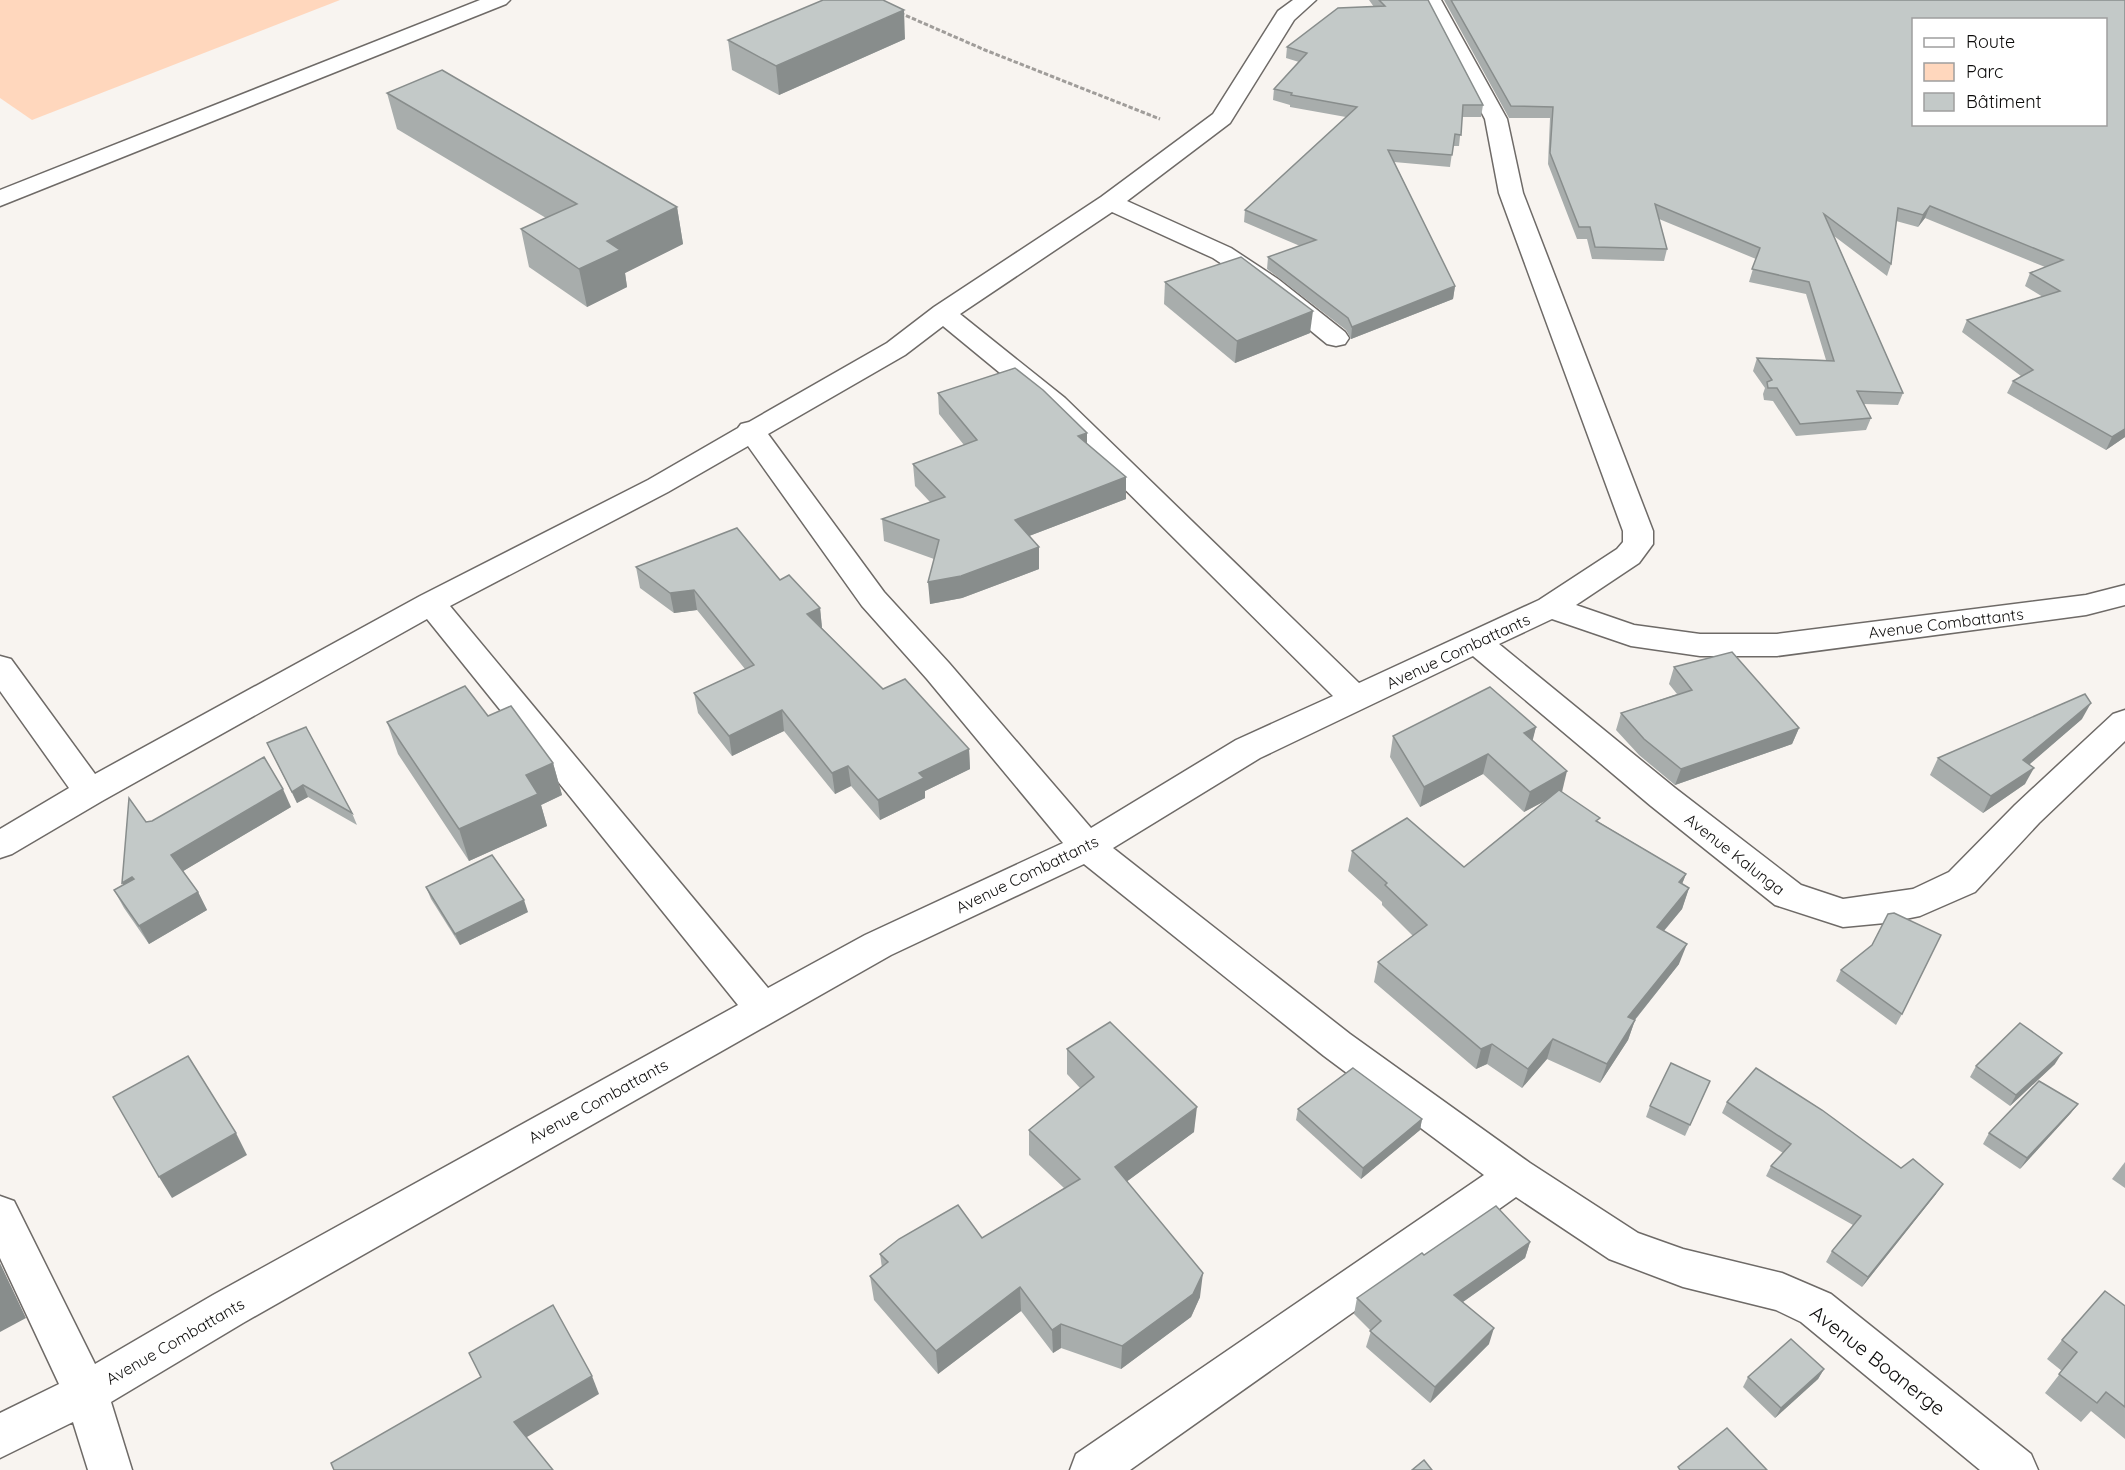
<svg xmlns="http://www.w3.org/2000/svg" width="2125" height="1470" font-family="Quicksand,sans-serif">
	<rect width="100%" height="100%" fill="#f8f4f0"/>
	<!-- green -->
	<polygon fill="#ffd7bd" points="0,0 340,0 32,120 0,98"/>
	<g fill="none" stroke-linecap="round" stroke-linejoin="round">
		<!-- minor casing -->
		<g stroke="#6e6a67" stroke-width="3">
			<g id="minor">
				<polygon points="480,0 510,0 506,4 0,206 0,190"/>
				<path d="M1293 0H1316L1294 20 1230 123 1127 201 1231 248 1278 279 1345 332 1349 338 1345 344 1336 346 1327 344 1260 289 1213 258 1112 212 960 314 1065 398 1359 683 1539 600 1617 549 1623 542V531L1499 193 1485 119 1428 10 1420 0H1441L1507 119 1523 193 1653 531V544L1639 563 1576 605 1634 625 1700 634H1777L2086 595 2125 585V605L2086 615 1777 656H1700L1631 646 1552 619 1499 644 1675 788 1801 885 1843 899 1913 889 1949 872 2015 805 2113 714 2125 710V741L2039 823 1975 892 1920 916 1885 923 1843 927 1775 905 1651 806 1473 656 1260 758 1113 848 1350 1034 1530 1163 1638 1233 1683 1249 1782 1273 1831 1294 2031 1454 2038 1470H1980L1801 1322 1776 1310 1683 1287 1609 1259 1516 1197 1130 1470H1070L1076 1454 1484 1175 1324 1056 1084 864 891 955 243 1323 111 1402 132 1470H88L73 1422 0 1458V1413L59 1384 0 1258V1196L14 1201 95 1364 213 1295 738 1005 427 619 102 801 12 854 0 858V829L69 788 0 691V656L11 659 95 774 420 596 648 480 738 428 741 424 749 422 887 343 934 307 1101 197 1213 114 1278 11ZM943 326 1045 410 1333 696 1236 740 1091 828 949 663 884 592 768 434 905 355ZM748 446 862 606 927 679 1063 843 865 935 768 988 450 606 668 492Z"/>
			</g>
		</g>
		<!-- path -->
		<polyline stroke="#a09d9a" stroke-width="3" stroke-dasharray="4.5 2" stroke-linecap="butt" points="900,13 985,50 1160,119"/>
		<!-- minor -->
		<use href="#minor" fill="#fff" fill-rule="evenodd"/>
	</g>
	<!-- wall -->
	<g fill="#a8adac">
		<polygon points="1369,0 1428,0 1483,105 1481,117 1462,117 1459,146 1453,146 1450,167 1394,162 1455,286 1453,299 1351,339 1346,330 1267,269 1268,257 1300,246 1244,222 1245,210 1346,117 1290,107 1290,105 1273,100 1274,89 1299,62 1286,58 1287,47 1374,7"/>
		<polygon points="1444,0 2125,0 2125,437 2106,450 2007,393 2013,381 2021,376 1962,332 1967,320 2043,297 2025,286 2030,273 2045,267 1925,218 1918,227 1896,221 1891,264 1887,276 1834,236 1903,393 1898,405 1863,404 1871,418 1866,430 1796,436 1773,401 1764,400 1763,394 1765,388 1753,371 1757,358 1826,360 1806,294 1749,282 1756,259 1659,219 1667,249 1664,261 1592,259 1587,239 1577,239 1548,164 1550,118 1509,118"/>
		<polygon points="905,39 779,95 732,70 728,40"/>
		<polygon points="387,93 677,207 683,244 625,273 627,287 587,307 529,267 521,229 546,218 397,129"/>
		<polygon points="1165,282 1310,333 1235,363 1164,304"/>
		<polygon points="938,393 1087,444 1126,499 1029,536 1039,569 962,598 930,604 934,559 884,541 882,519 930,502 915,486 913,464 964,445 939,414"/>
		<polygon points="636,567 780,580 820,608 822,628 883,689 969,749 970,769 925,791 925,798 880,820 851,786 835,794 784,731 732,756 698,713 694,693 745,669 697,610 674,613 640,588"/>
		<polygon points="1674,667 1799,728 1792,744 1675,785 1639,755 1616,730 1621,713 1677,694 1669,684"/>
		<polygon points="2082,719 2029,764 2025,784 1983,813 1930,775 1938,758"/>
		<polygon points="387,722 553,763 562,795 541,805 547,826 469,861 398,754"/>
		<polygon points="1536,727 1532,740 1562,792 1599,822 1686,874 1682,884 1689,888 1682,909 1664,931 1679,964 1635,1020 1628,1040 1600,1083 1547,1059 1522,1088 1487,1064 1476,1069 1374,982 1378,962 1413,936 1382,905 1382,902 1348,871 1352,851 1464,867 1546,800 1524,812 1483,774 1420,807 1390,757 1393,736"/>
		<polygon points="267,743 352,813 357,825 308,797 297,803"/>
		<polygon points="291,807 183,871 198,892 207,910 149,944 124,908 114,890 123,885 146,822"/>
		<polygon points="426,887 528,912 460,945 431,899"/>
		<polygon points="1841,970 1902,1014 1896,1025 1836,981"/>
		<polygon points="1067,1049 1194,1132 1127,1181 1200,1297 1191,1317 1121,1369 1061,1348 1053,1353 1021,1311 938,1374 874,1300 870,1276 882,1268 880,1254 982,1238 1064,1188 1029,1155 1029,1130 1080,1088 1067,1074"/>
		<polygon points="2055,1064 2010,1106 1970,1077 1976,1066"/>
		<polygon points="1710,1081 1685,1136 1646,1117 1650,1106"/>
		<polygon points="1727,1102 1936,1194 1862,1287 1826,1262 1832,1251 1853,1225 1766,1176 1771,1166 1783,1153 1722,1113"/>
		<polygon points="2078,1104 2070,1114 2020,1169 1983,1144 1989,1133"/>
		<polygon points="1298,1109 1422,1119 1420,1130 1361,1179 1296,1120"/>
		<polygon points="2125,1162 2125,1188 2112,1179"/>
		<polygon points="1530,1242 1525,1258 1463,1302 1489,1344 1430,1403 1366,1347 1371,1331 1354,1314 1357,1298 1424,1255"/>
		<polygon points="2125,1306 2125,1439 2091,1411 2081,1422 2045,1393 2062,1371 2047,1359 2062,1340"/>
		<polygon points="1824,1369 1818,1379 1775,1418 1743,1387 1748,1377"/>
	</g>
	<!-- shaded-wall -->
	<g fill="#888d8c">
		<polygon points="904,10 905,39 779,95 776,66"/>
		<polygon points="1930,206 1925,218 1918,227 1923,215"/>
		<polygon points="677,207 683,244 625,273 627,287 587,307 579,269 607,241"/>
		<polygon points="1455,286 1453,299 1351,339 1352,327"/>
		<polygon points="1313,311 1310,333 1235,363 1237,341"/>
		<polygon points="2125,429 2125,437 2106,450 2112,437"/>
		<polygon points="1087,433 1087,455 1078,436"/>
		<polygon points="1126,477 1126,499 1016,541 1015,520"/>
		<polygon points="1039,547 1039,569 962,598 930,604 928,582"/>
		<polygon points="694,590 697,610 674,613 670,593"/>
		<polygon points="820,608 822,628 807,614"/>
		<polygon points="2091,703 2082,719 2015,777 2023,760"/>
		<polygon points="782,710 784,731 732,756 729,736"/>
		<polygon points="1536,727 1531,747 1524,733"/>
		<polygon points="1799,728 1792,744 1675,785 1681,769"/>
		<polygon points="969,749 970,769 925,791 925,798 880,820 878,800 919,773"/>
		<polygon points="1488,754 1483,774 1420,807 1424,787"/>
		<polygon points="553,763 562,795 541,805 547,826 469,861 459,829 526,775"/>
		<polygon points="848,766 851,786 835,794 832,773"/>
		<polygon points="2034,768 2025,784 1983,813 1991,796"/>
		<polygon points="1567,771 1562,792 1524,812 1530,792"/>
		<polygon points="303,785 308,797 297,803 292,792"/>
		<polygon points="283,789 291,807 180,873 171,855"/>
		<polygon points="1686,874 1678,894 1679,882"/>
		<polygon points="132,877 142,895 132,901 122,883"/>
		<polygon points="1689,888 1682,909 1650,947 1657,927"/>
		<polygon points="198,892 207,910 149,944 139,926"/>
		<polygon points="524,900 528,912 460,945 455,934"/>
		<polygon points="1687,944 1679,964 1621,1037 1628,1017"/>
		<polygon points="1635,1020 1628,1040 1600,1083 1607,1064"/>
		<polygon points="1553,1039 1547,1059 1522,1088 1528,1069"/>
		<polygon points="1492,1044 1487,1064 1476,1069 1481,1049"/>
		<polygon points="2062,1053 2055,1064 2010,1106 2016,1095"/>
		<polygon points="2078,1104 2070,1114 2020,1169 2027,1158"/>
		<polygon points="1197,1107 1194,1132 1114,1191 1115,1167"/>
		<polygon points="1422,1119 1420,1130 1361,1179 1363,1168"/>
		<polygon points="236,1133 247,1155 172,1198 159,1177"/>
		<polygon points="1943,1184 1936,1194 1862,1287 1868,1277"/>
		<polygon points="1530,1242 1525,1258 1450,1311 1454,1295"/>
		<polygon points="0,1263 26,1318 0,1332"/>
		<polygon points="1203,1273 1200,1297 1191,1317 1121,1369 1122,1346"/>
		<polygon points="1020,1287 1021,1311 938,1374 936,1351"/>
		<polygon points="1061,1324 1061,1348 1053,1353 1052,1330"/>
		<polygon points="1494,1328 1489,1344 1430,1403 1435,1387"/>
		<polygon points="1824,1369 1818,1379 1775,1418 1781,1408"/>
		<polygon points="592,1376 599,1394 522,1440 514,1422"/>
	</g>
	<!-- building -->
	<g fill="#c3c9c8" stroke="#888d8c" stroke-width="1.5" fill-rule="evenodd">
		<polygon points="823,0 883,0 904,10 776,66 728,40"/>
		<polygon points="1379,0 1428,0 1483,105 1463,105 1461,135 1455,134 1452,155 1388,150 1455,286 1352,327 1348,318 1268,257 1316,240 1245,210 1357,107 1291,95 1292,93 1274,89 1307,53 1287,47 1338,8 1385,6"/>
		<path d="M1451 0H2125V429L2112 437 2013 381 2033 370 1967 320 2060 291 2030 273 2063 260 1930 206 1923 215 1898 208 1891 264 1824 214 1903 393 1857 391 1871 418 1800 424 1777 388H1768L1767 382 1772 380 1757 358 1834 361 1809 282 1752 269 1760 248 1655 204 1667 249 1595 247 1590 227H1579L1550 153 1553 107 1511 106ZM1914 20H2106V124H1914Z"/>
		<polygon points="442,70 677,207 607,241 620,250 579,269 521,229 577,204 387,93"/>
		<polygon points="1241,257 1313,311 1237,341 1165,282"/>
		<polygon points="1015,368 1043,390 1087,433 1078,436 1126,477 1015,520 1039,547 961,576 928,582 939,540 882,519 945,497 913,464 977,440 938,393"/>
		<polygon points="737,528 780,580 789,575 820,608 807,614 883,689 905,679 969,749 919,773 924,778 878,800 848,766 832,773 782,710 729,736 694,693 754,665 694,590 670,593 636,567"/>
		<polygon points="1732,652 1799,728 1681,769 1644,739 1621,713 1692,690 1674,667"/>
		<polygon points="465,686 488,716 511,706 553,763 526,775 538,794 459,829 387,722"/>
		<polygon points="1490,687 1536,727 1524,733 1567,771 1530,792 1488,754 1424,787 1393,736"/>
		<polygon points="2085,694 2091,703 2023,760 2034,768 1991,796 1938,758"/>
		<polygon points="306,727 352,813 303,785 292,792 267,743"/>
		<polygon points="264,757 283,789 171,855 198,892 139,926 114,890 134,879 132,877 122,883 129,798 146,822 152,821"/>
		<polygon points="1559,790 1600,818 1596,821 1686,874 1679,882 1689,888 1657,927 1687,944 1628,1017 1635,1020 1607,1064 1553,1039 1528,1069 1492,1044 1481,1049 1378,962 1427,925 1385,885 1387,883 1352,851 1407,818 1464,867"/>
		<polygon points="492,855 524,900 455,934 426,887"/>
		<polygon points="1894,913 1941,935 1902,1014 1841,970 1872,945 1888,914"/>
		<polygon points="1110,1022 1197,1107 1115,1167 1203,1273 1193,1294 1122,1346 1061,1324 1052,1330 1020,1287 936,1351 870,1276 888,1262 880,1254 899,1239 958,1205 982,1238 1080,1179 1029,1130 1094,1077 1067,1049"/>
		<polygon points="2020,1023 2062,1053 2016,1095 1976,1066"/>
		<polygon points="188,1056 236,1133 159,1177 113,1097"/>
		<polygon points="1671,1063 1710,1081 1690,1125 1650,1106"/>
		<polygon points="1353,1068 1422,1119 1363,1168 1298,1109"/>
		<polygon points="1756,1068 1822,1110 1901,1168 1913,1159 1943,1184 1868,1277 1832,1251 1861,1216 1771,1166 1791,1144 1727,1102"/>
		<polygon points="2039,1081 2078,1104 2027,1158 1989,1133"/>
		<polygon points="1496,1206 1530,1242 1454,1295 1494,1328 1435,1387 1370,1331 1381,1321 1357,1298 1422,1253 1424,1255"/>
		<polygon points="2105,1291 2125,1306 2125,1407 2106,1392 2097,1403 2059,1374 2077,1352 2062,1340"/>
		<polygon points="553,1305 592,1376 514,1422 553,1470 334,1470 331,1463 481,1377 469,1353"/>
		<polygon points="1791,1339 1824,1369 1781,1408 1748,1377"/>
		<polygon points="1727,1428 1767,1470 1680,1470 1678,1467"/>
		<polygon points="1424,1460 1432,1470 1412,1470"/>
	</g>
	<g text-anchor="middle" dominant-baseline="central" stroke-width="6" stroke-linejoin="round" paint-order="stroke">
		<!-- street labels -->
		<g font-size="16" fill="#0e0d0c" stroke="#fff">
			<text transform="translate(1946 623) rotate(-7)">Avenue Combattants</text>
			<text transform="translate(1458 651) rotate(-25)">Avenue Combattants</text>
			<text transform="translate(1735 854) rotate(38)">Avenue Kalunga</text>
			<text transform="translate(1027 874) rotate(-26)">Avenue Combattants</text>
			<text transform="translate(598 1101) rotate(-29)">Avenue Combattants</text>
			<text transform="translate(175 1341) rotate(-30)">Avenue Combattants</text>
		</g>
		<!-- near-street labels -->
		<g font-size="20" fill="#0e0d0c" stroke="#fff">
			<text transform="translate(1878 1360) rotate(38)">Avenue Boanerge</text>
		</g>
	</g>
	<!-- legend -->
	<rect x="1912" y="18" width="195" height="108" fill="#ffffff" stroke="#9f9e9e" stroke-width="1.5"/>
	<rect x="1924" y="38" width="30" height="9" fill="#ffffff" stroke="#9f9e9e" stroke-width="1.5"/>
	<text x="1966" y="48" font-size="18" fill="#0e0d0c">Route</text>
	<rect x="1924" y="63" width="30" height="18" fill="#ffd7bd" stroke="#9f9e9e" stroke-width="1.5"/>
	<text x="1966" y="78" font-size="18" fill="#0e0d0c">Parc</text>
	<rect x="1924" y="93" width="30" height="18" fill="#c3c9c8" stroke="#9f9e9e" stroke-width="1.5"/>
	<text x="1966" y="108" font-size="18" fill="#0e0d0c">Bâtiment</text>
</svg>
